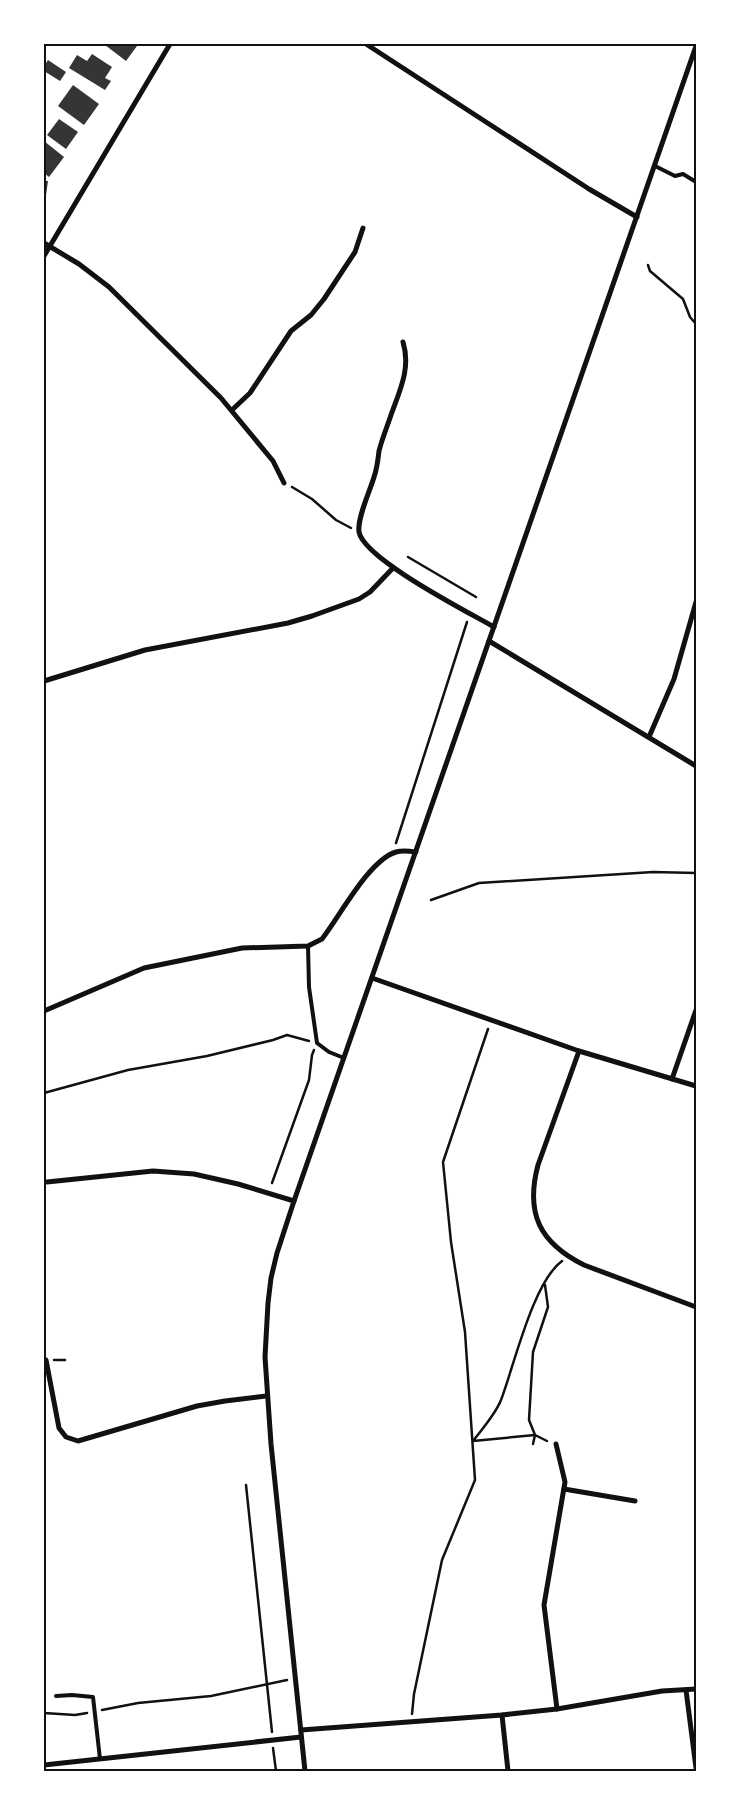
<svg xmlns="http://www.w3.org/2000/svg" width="740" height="1815" font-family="'Nunito Sans',sans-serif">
	<rect width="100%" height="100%" fill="#fff"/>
	<!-- building -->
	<g fill="#353535">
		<polygon points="106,44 133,44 137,46 126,61 105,45"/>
		<polygon points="92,54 112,67 105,78 111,81 105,90 69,68 77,55 87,61"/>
		<polygon points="48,60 66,72 60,81 44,71 44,66"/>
		<polygon points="73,85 99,104 84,125 58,106"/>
		<polygon points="59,119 78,132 66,149 47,135"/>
		<polygon points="44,141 64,157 49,177 44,173"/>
		<polygon points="44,181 48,181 45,202 44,201"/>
	</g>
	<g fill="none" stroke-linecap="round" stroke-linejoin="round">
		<!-- path -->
		<g stroke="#111" stroke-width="2.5">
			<polyline points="648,265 650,271 683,299 690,317 696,324"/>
			<polyline points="292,487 312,499 336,520 351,528"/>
			<polyline points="408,557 476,597"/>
			<polyline points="396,843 467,622"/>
			<polyline points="431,900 479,883 653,872 696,873"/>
			<polyline points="44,1093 128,1070 207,1056 273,1040 287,1035 309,1041"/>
			<polyline points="272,1183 309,1080 312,1055 314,1050"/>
			<polyline points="54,1360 65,1360"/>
			<path d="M547 1441 535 1435 473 1441C482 1429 495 1415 501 1400 514 1366 533 1282 562 1261"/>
			<polyline points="533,1444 535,1435 529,1420 533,1352 548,1307 545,1285"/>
			<polyline points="246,1485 272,1732"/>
			<polyline points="102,1710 138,1703 211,1696 287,1680"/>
			<polyline points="44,1713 75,1715 87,1713"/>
			<polyline points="412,1714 414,1694 442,1560 475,1480 465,1332 451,1242 443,1162 488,1029"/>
			<polyline points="273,1748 276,1771"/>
		</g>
		<!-- service -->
		<g stroke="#111" stroke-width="4">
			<polyline points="655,166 675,176 683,174 696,182"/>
			<polyline points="308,946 309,987 317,1043 329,1052 344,1058"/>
			<polyline points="56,1696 72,1695 93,1697 100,1759"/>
		</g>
		<!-- minor -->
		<g stroke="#111" stroke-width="5">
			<polyline points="366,44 589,189 637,217"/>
			<polyline points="44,243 79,264 109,287 221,398 273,461 284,483"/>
			<polyline points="44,256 170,44"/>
			<path d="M403 342C411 368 400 390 391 415 387 427 382 439 379 451 378 460 377 469 374 477 370 491 357 518 359 532 364 559 468 612 494 627"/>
			<polyline points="232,410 250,393 291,331 311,315 324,299 355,252 363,228"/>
			<polyline points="489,641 696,766"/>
			<polyline points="44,681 145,650 288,623 312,616 359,599 370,592 393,568"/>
			<polyline points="649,737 674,679 696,602"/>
			<polyline points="372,978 579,1051 696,1086"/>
			<path d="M44 1011 144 968 242 948 308 946 322 939C340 916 369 860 396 852 403 850 409 851 416 852"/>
			<path d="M579 1051 538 1165C525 1214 540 1243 584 1265L696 1307"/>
			<polyline points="672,1079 696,1010"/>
			<polyline points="47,1182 153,1171 194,1174 238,1184 294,1201"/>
			<polyline points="46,1360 59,1428 66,1437 78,1441 197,1406 225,1401 266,1396"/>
			<polyline points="556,1444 565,1482 544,1605 557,1709"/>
			<polyline points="564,1489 635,1501"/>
			<polyline points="686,1690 696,1768"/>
			<polyline points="502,1715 508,1771"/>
			<polyline points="301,1730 502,1715 557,1709 662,1691 696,1689"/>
			<polyline points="44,1765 301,1737"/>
			<polyline points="305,1771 271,1444 265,1357 268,1303 271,1278 277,1253 294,1201 696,46"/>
		</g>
	</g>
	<!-- border -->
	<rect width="740" height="1815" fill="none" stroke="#ffffff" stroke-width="90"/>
	<rect x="45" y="45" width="650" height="1725" fill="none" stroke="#111" stroke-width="2"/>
</svg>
